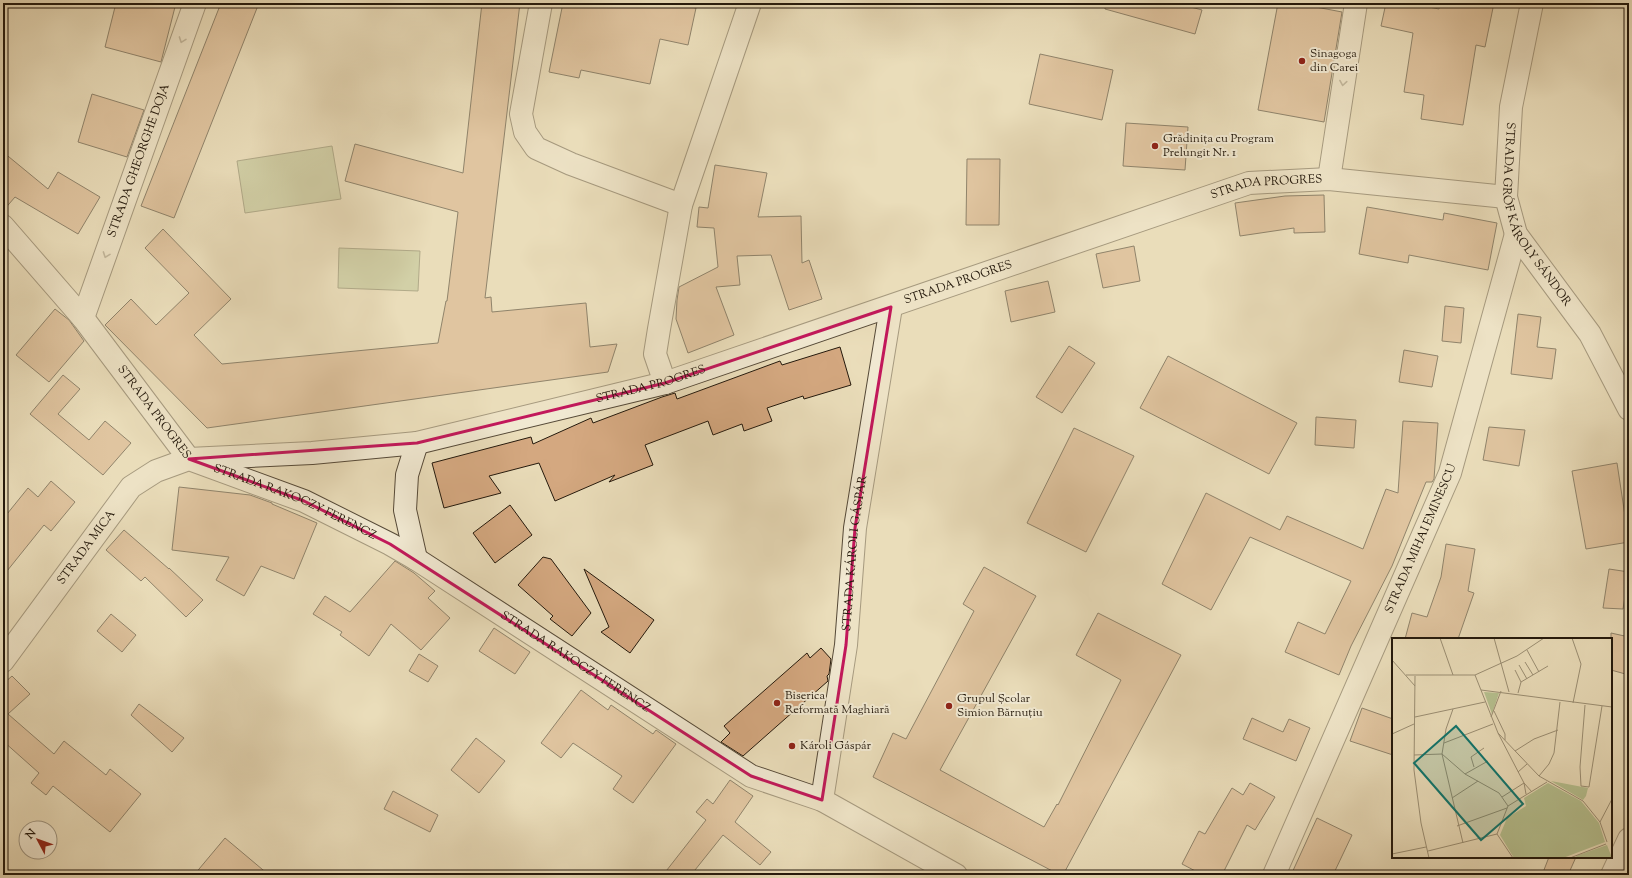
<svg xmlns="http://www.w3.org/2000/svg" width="1632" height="878" font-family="'Sorts Mill Goudy',serif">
	<rect width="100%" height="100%" fill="#eaddba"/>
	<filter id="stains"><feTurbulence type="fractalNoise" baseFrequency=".005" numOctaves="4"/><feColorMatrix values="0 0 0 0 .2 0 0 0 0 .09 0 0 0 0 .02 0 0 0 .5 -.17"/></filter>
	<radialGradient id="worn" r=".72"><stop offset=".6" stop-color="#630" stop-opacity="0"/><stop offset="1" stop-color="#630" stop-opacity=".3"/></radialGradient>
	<!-- green -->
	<g fill="#b6c190" stroke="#6d6d4e">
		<polygon points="332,146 341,199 245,213 237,161"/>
		<polygon points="339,248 420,251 418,291 338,288"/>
	</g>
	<!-- building -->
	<g fill="#d4a880" stroke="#24190c">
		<polygon points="116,3 176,3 161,62 105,47"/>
		<polygon points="221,3 259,3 174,218 141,206"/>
		<polygon points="482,3 520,3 485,298 491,297 492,312 586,303 590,347 617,344 608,372 207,428 105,325 131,299 156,325 189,293 145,248 163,229 231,299 194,335 222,364 438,343 446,301 447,301 458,212 345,181 355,144 463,173"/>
		<polygon points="563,3 672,3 696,8 688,45 660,39 650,84 581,70 579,78 549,72"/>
		<polygon points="1105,3 1176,3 1202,10 1195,34 1105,9"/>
		<polygon points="1278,3 1295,3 1342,12 1324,122 1258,110"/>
		<polygon points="1386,3 1409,3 1439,9 1440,3 1494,3 1485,47 1476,45 1463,125 1421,119 1424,95 1404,92 1413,33 1381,26"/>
		<polygon points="1040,54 1113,70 1102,120 1029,104"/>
		<polygon points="92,94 144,110 127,157 78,142"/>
		<polygon points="1126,123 1188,127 1185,170 1123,166"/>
		<polygon points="3,152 48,189 58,172 100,197 78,234 15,197 3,211"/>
		<polygon points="967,159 1000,159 999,225 966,225"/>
		<polygon points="715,165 767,173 758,217 801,216 802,263 809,260 822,299 789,310 771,255 737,256 740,285 716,287 734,335 688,353 676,319 677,300 679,287 718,267 714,228 697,227 699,207 708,208"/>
		<polygon points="1324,195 1325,232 1294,233 1294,228 1240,236 1235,203 1285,196"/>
		<polygon points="1367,207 1443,220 1444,213 1497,223 1488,270 1409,255 1408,263 1359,254"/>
		<polygon points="1134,246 1140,281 1103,288 1096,254"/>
		<polygon points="1048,281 1055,312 1011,322 1005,291"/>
		<polygon points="1445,306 1464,308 1461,343 1442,341"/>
		<polygon points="55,309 69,320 84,341 49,382 16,355"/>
		<polygon points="1518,314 1541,317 1537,347 1556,349 1552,379 1511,374"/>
		<polygon points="1069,346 1095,363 1062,413 1036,397"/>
		<polygon points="840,347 851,385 804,399 803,396 767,408 772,421 744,431 742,424 713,435 708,421 645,445 653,465 609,482 615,475 555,501 539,463 489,476 501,493 444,508 432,463 531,437 533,444 591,418 593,423 662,397 675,393 677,399 780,361 782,365"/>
		<polygon points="1404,350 1438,356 1432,387 1399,382"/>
		<polygon points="1168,356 1297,423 1269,474 1140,408"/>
		<polygon points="63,375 80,389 58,414 89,440 105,421 131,443 103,475 30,414"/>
		<polygon points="1316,417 1356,420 1354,448 1315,445"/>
		<polygon points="1403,421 1438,423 1434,479 1432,482 1426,482 1392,566 1351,646 1339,675 1285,652 1298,622 1325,634 1351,581 1250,537 1211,610 1162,584 1206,493 1280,530 1287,516 1363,549 1386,489 1398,493"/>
		<polygon points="1489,427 1525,430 1519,466 1483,460"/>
		<polygon points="1074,428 1134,456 1086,552 1027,523"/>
		<polygon points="1617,463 1629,542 1586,549 1572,471"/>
		<polygon points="51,481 75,502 51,531 44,525 3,576 3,519 28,488 38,497"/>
		<polygon points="179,487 250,495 272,503 272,504 317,523 294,579 261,566 244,596 216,580 229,557 172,550"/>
		<polygon points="510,505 532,535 495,563 473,533"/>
		<polygon points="124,530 169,569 169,568 203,600 186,617 145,577 141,581 106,550"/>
		<polygon points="1446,544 1475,549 1468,591 1474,593 1458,639 1405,639 1412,613 1427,617 1441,577"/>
		<polygon points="543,557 551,559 591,613 572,636 550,619 553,616 518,585"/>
		<polygon points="395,561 414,573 435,591 428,598 450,618 421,650 391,624 369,656 340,635 342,632 313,614 325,596 350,612"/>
		<polygon points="984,567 1036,596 940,770 1044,827 1057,804 1058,805 1121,680 1076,655 1098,613 1181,655 1063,875 1060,875 873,777 893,733 906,739 974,611 963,604"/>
		<polygon points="584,569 654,620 630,653 601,632 609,627"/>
		<polygon points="1609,569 1629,572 1623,609 1603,608"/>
		<polygon points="111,614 136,635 122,652 97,631"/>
		<polygon points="494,628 530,652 515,674 479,651"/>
		<polygon points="1611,633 1629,637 1629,675 1611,670"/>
		<polygon points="821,648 831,659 829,674 827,676 828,681 743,756 721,742 730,733 724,726 807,653 810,658"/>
		<polygon points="419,654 438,666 428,682 409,671"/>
		<polygon points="12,676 30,694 8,714 54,754 64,741 106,775 110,769 141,794 110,832 53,786 46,795 31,783 39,773 3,741 3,684"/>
		<polygon points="581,690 608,710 611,705 653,734 656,730 676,744 633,803 613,789 622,776 573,743 561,758 541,743"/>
		<polygon points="139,704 184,738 172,752 131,715"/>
		<polygon points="1362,708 1393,719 1393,755 1350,741"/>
		<polygon points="1252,718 1283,732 1289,719 1310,728 1296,761 1243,739"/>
		<polygon points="476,738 505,761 479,793 451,770"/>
		<polygon points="730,780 753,796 735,822 771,852 760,865 723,835 691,875 663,875 706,820 696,812 707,799 713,804"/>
		<polygon points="1250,783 1275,797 1255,830 1247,825 1222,875 1203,875 1182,864 1199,831 1205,834 1232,788 1243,795"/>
		<polygon points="393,791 438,815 430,832 384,809"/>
		<polygon points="1317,818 1352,835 1333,875 1291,875"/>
		<polygon points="225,838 269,875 194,875"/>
		<polygon points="1549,857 1576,857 1568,875 1542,875"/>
	</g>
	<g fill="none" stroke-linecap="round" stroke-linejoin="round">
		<!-- street casing -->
		<g stroke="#564a38" stroke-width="24">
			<g id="street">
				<polyline points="541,3 521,114 525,132 536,148 571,164 681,205"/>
				<path id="s1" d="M1532 3 1511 107 1506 197 1516 234 1590 334 1629 409"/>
				<polyline points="1329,179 1356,3"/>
				<path id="s2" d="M3 226 83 318 189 459 312 453 417 443 665 383 1249 183 1329 179 1506 197"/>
				<path id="s3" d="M83 318 195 3"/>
				<polyline points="665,383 655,354 659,329 681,205 750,3"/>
				<polyline points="416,559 405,510 407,475 417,443"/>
				<path id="s4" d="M3 661 131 487 156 471 189 459 304 501 390 544 416 559 751 776 822 800 956 875"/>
				<path id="s5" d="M822 800 846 645 855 528 891 307"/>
				<path id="s6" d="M1274 875 1450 473 1516 234"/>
				<polyline points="1612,875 1629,839"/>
			</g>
		</g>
		<!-- street -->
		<use href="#street" stroke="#f1e9d2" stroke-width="22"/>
	</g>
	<!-- one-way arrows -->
	<defs><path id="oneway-chevron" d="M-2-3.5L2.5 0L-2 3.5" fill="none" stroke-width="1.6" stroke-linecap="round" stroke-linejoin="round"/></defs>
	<g stroke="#958b79">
		<use href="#oneway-chevron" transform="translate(182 40) rotate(110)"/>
		<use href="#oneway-chevron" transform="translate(1343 83) rotate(99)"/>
		<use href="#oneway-chevron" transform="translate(106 255) rotate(110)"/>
	</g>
	<!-- marked area -->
	<path d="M0 0H1632V878H0ZM891 307 855 528 846 645 822 800 751 776 390 544 304 501 189 459 417 443 665 383Z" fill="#eaddba" fill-opacity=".55" fill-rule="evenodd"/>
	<path fill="none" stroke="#c2185b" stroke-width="3" stroke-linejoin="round" d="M891 307 855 528 846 645 822 800 751 776 390 544 304 501 189 459 417 443 665 383Z"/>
	<!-- markers -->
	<g fill="#8f2418" stroke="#f1e9d2" stroke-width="1.5">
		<circle cx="1302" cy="61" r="4"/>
		<circle cx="1155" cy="146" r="4"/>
		<circle cx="777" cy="703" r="4"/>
		<circle cx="949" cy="706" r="4"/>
		<circle cx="792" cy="746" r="4"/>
	</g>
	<g text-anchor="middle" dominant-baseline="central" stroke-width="4" stroke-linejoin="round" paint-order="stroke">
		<!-- poi labels -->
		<g font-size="12" fill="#24190c" stroke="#f1e9d2" text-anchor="start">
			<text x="1310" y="54">Sinagoga<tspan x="1310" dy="14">din Carei</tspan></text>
			<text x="1163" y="139">Grădinița cu Program<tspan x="1163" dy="14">Prelungit Nr. 1</tspan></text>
			<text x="785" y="696">Biserica<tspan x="785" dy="14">Reformată Maghiară</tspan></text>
			<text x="957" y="699">Grupul Școlar<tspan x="957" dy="14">Simion Bărnuțiu</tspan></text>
			<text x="800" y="746">Károli Gáspár</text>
		</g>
		<!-- street labels -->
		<g font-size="12" fill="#24190c" stroke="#f1e9d2">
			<text stroke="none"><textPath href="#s3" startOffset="167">STRADA GHEORGHE DOJA</textPath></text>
			<text stroke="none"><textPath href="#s2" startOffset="1416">STRADA PROGRES</textPath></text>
			<text stroke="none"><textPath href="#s1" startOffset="222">STRADA GRÓF KÁROLY SÁNDOR</textPath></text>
			<text stroke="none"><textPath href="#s2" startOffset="1092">STRADA PROGRES</textPath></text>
			<text stroke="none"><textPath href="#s2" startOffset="768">STRADA PROGRES</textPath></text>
			<text stroke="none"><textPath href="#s2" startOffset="240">STRADA PROGRES</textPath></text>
			<text stroke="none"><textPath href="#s4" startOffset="395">STRADA RAKOCZY FERENCZ</textPath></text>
			<text stroke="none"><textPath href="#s6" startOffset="367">STRADA MIHAI EMINESCU</textPath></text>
			<text stroke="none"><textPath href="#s4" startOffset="141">STRADA MICA</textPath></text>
			<text stroke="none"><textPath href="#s5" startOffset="249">STRADA KÁROLI GÁSPÁR</textPath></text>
			<text stroke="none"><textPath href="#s4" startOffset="719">STRADA RAKOCZY FERENCZ</textPath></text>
		</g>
	</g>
	<!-- overview -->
	<g transform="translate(1392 638)">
		<rect width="220" height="220" fill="#eaddba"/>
		<path d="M92 54 107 55 100 76ZM159 143 196 150 194 158 191 162ZM156 145 189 163 207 185 213 204 171 220H122L108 197 115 180 134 168 132 160ZM215 207 220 220H185L184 218Z" fill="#b6c190"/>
		<path fill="none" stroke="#9b8f74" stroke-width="1" d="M48 0 61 37M102 0 117 54M180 0 189 26 181 65M135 12 147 34M0 22 23 48M133 24 141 37M127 27 135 41M123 32 129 44M14 37H83L125 18 152 0M83 37 106 95 147 138 191 163 208 184 215 204M23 38 22 132 29 185 37 220M89 52 220 69M126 55 129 44 156 28M193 67 188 129 189 148 197 149 210 68M61 71 54 91 50 116 73 136 107 155 116 168M102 73 113 96V102M23 79 93 64M99 79 109 53M106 95 132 145 140 154M0 96 22 86M52 105 101 86M123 113 142 101 166 92M22 117 50 116 71 205M82 129 79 119 92 110M126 134 135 126M73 136 96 123M147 138 157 126 162 115 168 64M110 159 132 145 134 156M60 160 86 143M208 184 220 161M65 188 115 170M105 196 116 168 155 144M105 196 121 220M36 213 105 196M0 216 34 209M178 220 214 206"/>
		<path fill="#0f766e" fill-opacity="0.15" stroke="#0f766e" stroke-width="2" d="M64 88 131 166 89 202 22 125Z"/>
		<rect width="220" height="220" fill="none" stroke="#24190c" stroke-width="2"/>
	</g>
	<!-- margin -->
	<rect width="1632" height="878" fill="none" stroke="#eaddba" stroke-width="16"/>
	<rect x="4" y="4" width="1624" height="870" fill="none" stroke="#24190c" stroke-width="2"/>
	<rect x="8" y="8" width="1616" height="862" fill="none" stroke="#24190c"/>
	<!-- north arrow -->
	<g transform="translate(38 840) rotate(311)"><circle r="19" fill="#f1e9d2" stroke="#9f9683"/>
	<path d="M0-3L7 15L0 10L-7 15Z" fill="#8f2418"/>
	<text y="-6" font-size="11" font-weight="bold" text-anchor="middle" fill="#24190c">N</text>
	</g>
	<rect width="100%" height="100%" filter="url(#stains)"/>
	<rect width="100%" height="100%" fill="url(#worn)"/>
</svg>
